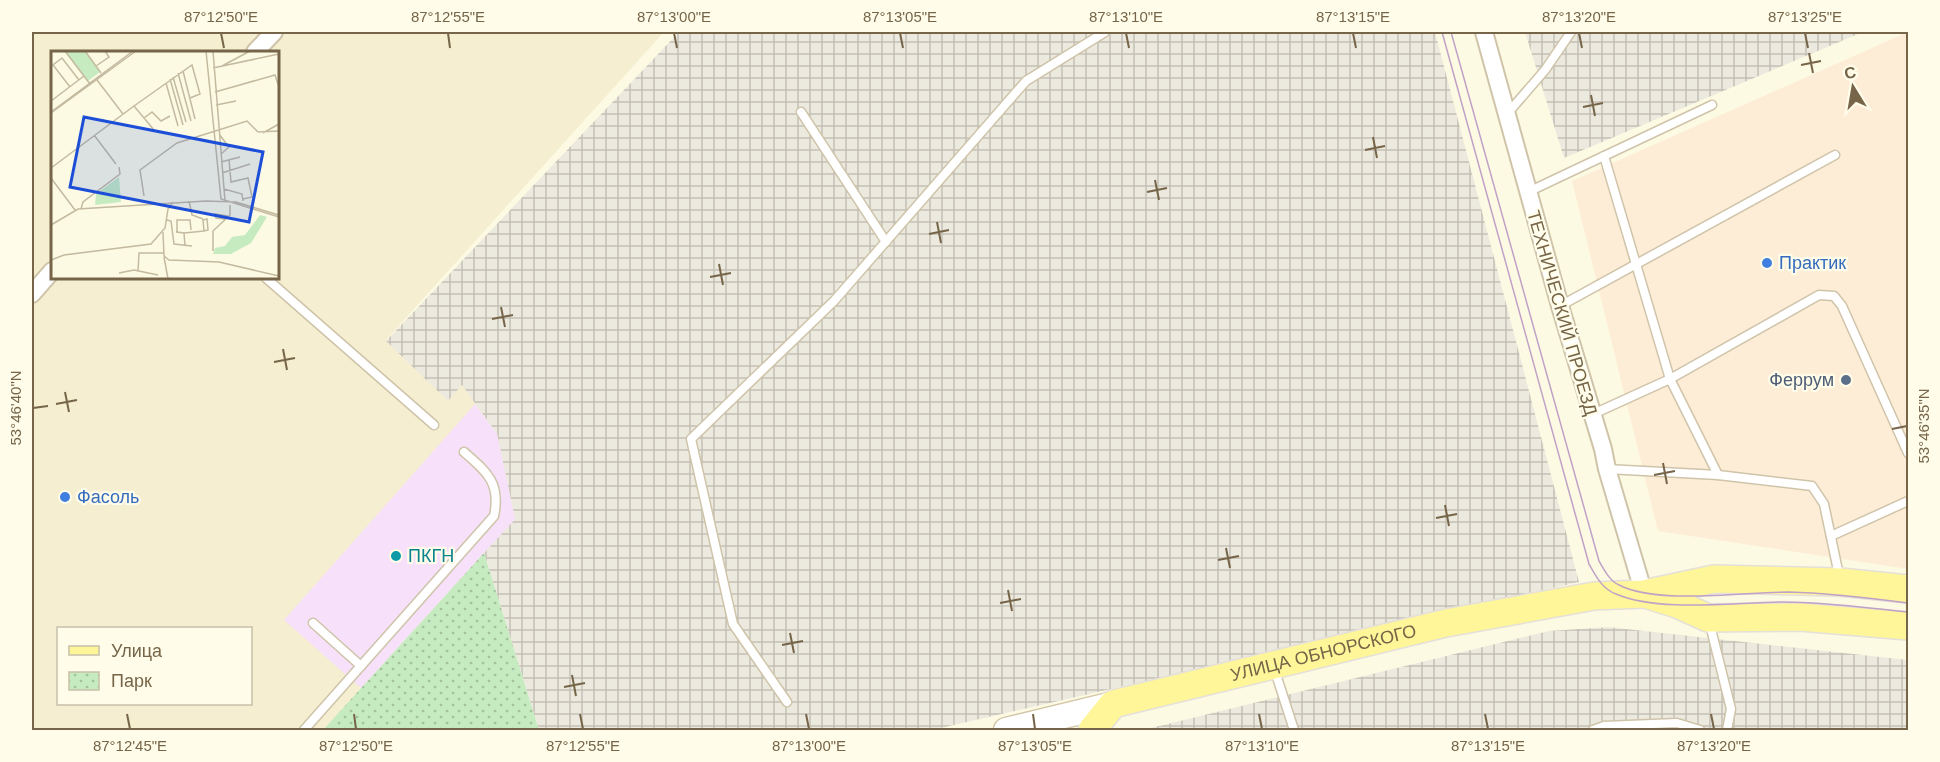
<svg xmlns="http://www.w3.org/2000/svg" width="1940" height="762" font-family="Arial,sans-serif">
	<defs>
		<pattern id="industrial-grid" width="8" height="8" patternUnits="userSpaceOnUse" patternTransform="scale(1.5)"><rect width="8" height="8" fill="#ece9de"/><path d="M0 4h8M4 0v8" fill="none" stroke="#c4c0b6"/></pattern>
		<pattern id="park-dots" width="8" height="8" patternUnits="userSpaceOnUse" patternTransform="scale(1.5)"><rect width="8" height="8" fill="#c6ebc1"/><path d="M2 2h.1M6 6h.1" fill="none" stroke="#a5c29f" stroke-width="1.8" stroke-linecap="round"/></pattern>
	</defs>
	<rect width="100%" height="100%" fill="#fdfae3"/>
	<!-- residential -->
	<path fill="#f5eed1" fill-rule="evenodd" d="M32 32H664L386 340 448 401 462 385 497 434 515 519 323 730H32ZM52 52H278V278H52ZM58 628H250V704H58Z"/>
	<!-- commercial -->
	<polygon fill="#feedd6" points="1908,32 1908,569 1658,531 1572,181"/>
	<!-- industrial -->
	<g fill="url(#industrial-grid)">
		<polygon points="679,32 1435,32 1579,582 932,730 539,730 484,553 515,519 497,434 462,385 448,401 386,341"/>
		<polygon points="1525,32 1863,32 1564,158"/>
		<polygon points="1608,627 1908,660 1908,730 1143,730 1549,631"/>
	</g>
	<!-- education -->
	<polygon fill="#f7e0f9" points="475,404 497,434 515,519 361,688 284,620"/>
	<!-- park -->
	<polygon fill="url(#park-dots)" points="484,553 539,730 323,730"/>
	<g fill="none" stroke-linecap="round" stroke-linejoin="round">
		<!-- service casing -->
		<g stroke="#cfc4a9" stroke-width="11">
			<g id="service">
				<polyline points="801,112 886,242"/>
				<polyline points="1507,114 1545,70 1571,32"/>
				<polyline points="1604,156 1670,379 1819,295 1834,296 1842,306 1908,453"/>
				<polyline points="1528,192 1712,105"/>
				<polyline points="266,278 434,425"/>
				<polyline points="1560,306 1835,155"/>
				<polyline points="1591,415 1670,379 1718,475"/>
				<polyline points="1607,469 1718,475 1812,486 1824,504 1840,580"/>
				<polyline points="1831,536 1908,501"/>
				<polyline points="1709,621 1731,709 1727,730"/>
				<polyline points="313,623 361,666"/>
				<polyline points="1274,668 1294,730"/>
				<polyline points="787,702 733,624 691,439 834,301 1026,81 1105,32"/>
				<path d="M304 730 494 516C501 483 487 472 464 452"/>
				<polyline points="1593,730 1604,726 1677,723 1700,730"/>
			</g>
		</g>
		<!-- minor casing -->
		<g stroke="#cfc4a9" stroke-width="20">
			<g id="minor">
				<polyline points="1484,32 1560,306 1603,449 1607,469 1644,594"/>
				<polyline points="255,52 274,32"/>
				<polyline points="32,294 52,271"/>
			</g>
		</g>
		<!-- secondary casing -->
		<g stroke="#d2c6a6" stroke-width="27">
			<polyline id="secondary" points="1006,730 1113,704"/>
		</g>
		<!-- primary casing -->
		<g stroke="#e4e0da" stroke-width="30">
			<g id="primary">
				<polyline points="1645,594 1677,604 1708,618 1800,617 1908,626"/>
				<path id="s1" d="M1092 730 1113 704 1446 623 1594 596 1644 594 1714 579 1840 582 1908 589"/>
			</g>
		</g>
		<!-- service -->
		<use href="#service" stroke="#fff" stroke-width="8"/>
		<!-- minor -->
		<use href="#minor" stroke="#fff" stroke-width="16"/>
		<!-- secondary -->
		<use href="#secondary" stroke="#fff" stroke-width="24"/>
		<!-- primary -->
		<use href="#primary" stroke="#fff599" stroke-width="27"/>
		<!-- tram -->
		<g stroke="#c0a1c7" stroke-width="1.5">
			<path d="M1442 32 1589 564C1596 576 1602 589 1616 594 1661 613 1735 602 1785 602 1826 602 1867 608 1908 612"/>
			<path d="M1451 32 1599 561C1604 570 1610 581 1619 585 1658 605 1744 592 1789 592 1829 593 1869 598 1908 603"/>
		</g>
	</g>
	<!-- ticks -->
	<path fill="none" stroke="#766548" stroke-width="2" d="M221 33 224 48M448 33 450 48M674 33 677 48M900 33 903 48M1126 33 1129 48M1353 33 1356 48M1579 33 1582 48M1805 33 1808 48M1809 53 1813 73M1801 65 1821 61M1591 95 1595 116M1583 107 1603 103M1373 137 1377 158M1365 150 1385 146M1155 180 1159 200M1147 192 1167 188M937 222 941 243M929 234 949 230M719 264 723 285M710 277 731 273M501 307 505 327M492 319 513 315M283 349 287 370M274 362 295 358M65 392 69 412M56 404 77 400M33 408 48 406M1892 429 1907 426M1663 463 1667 484M1654 475 1675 471M1445 505 1449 526M1436 518 1457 514M1226 548 1230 568M1218 560 1239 556M1008 590 1012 611M1000 603 1021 599M790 633 794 653M782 645 803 641M572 675 576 696M564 687 585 683M127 714 130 729M354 714 356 729M580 714 583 729M806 714 809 729M1033 714 1035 729M1259 714 1262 729M1485 714 1488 729M1711 714 1714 729"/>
	<!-- markers -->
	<g fill="#3f7fe0" stroke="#fffdea" stroke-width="2">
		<circle cx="1767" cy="263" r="6"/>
		<circle cx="65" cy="497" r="6"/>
	</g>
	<circle fill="#5c6f8a" stroke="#fffdea" stroke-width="2" cx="1846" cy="380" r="6"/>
	<circle fill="#0f9aa8" stroke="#fffdea" stroke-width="2" cx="396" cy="556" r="6"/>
	<g text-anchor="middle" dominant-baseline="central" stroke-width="4.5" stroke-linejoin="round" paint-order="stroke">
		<!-- shop labels -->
		<g font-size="18" fill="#366cbe" stroke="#fffdea" text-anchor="start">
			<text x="1779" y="263">Практик</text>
			<text x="77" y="497">Фасоль</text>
		</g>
		<!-- street labels -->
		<g font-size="18" fill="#766548" stroke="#fffdea">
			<text transform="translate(1562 313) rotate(74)">ТЕХНИЧЕСКИЙ ПРОЕЗД</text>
			<text stroke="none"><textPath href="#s1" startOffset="250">УЛИЦА ОБНОРСКОГО</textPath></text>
		</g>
		<!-- service labels -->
		<g font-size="18" fill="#4e5e75" stroke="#fffdea" text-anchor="end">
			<text x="1834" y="380">Феррум</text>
		</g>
		<!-- culture labels -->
		<g font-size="18" fill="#0d838f" stroke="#fffdea" text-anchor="start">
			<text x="408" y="556">ПКГН</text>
		</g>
	</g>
	<!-- overview -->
	<g transform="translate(51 51)">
		<rect width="228" height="228" fill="#fdfae3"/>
		<path d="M209 164 216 166 200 192 180 203H162L164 197 174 195 181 186 194 184Z" fill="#c6ebc1"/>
		<path d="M14 0H34L49 21 37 30ZM68 126 70 151 44 154 45 143Z" fill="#c6ebc1"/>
		<path fill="none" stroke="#c3baa0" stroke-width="1.5" d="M14 0 39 33M34 0 50 22M155 0 170 148 228 166M162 0 174 150M45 15 58 6 54 0M171 15 199 0M162 17 228 3M132 20 144 68M127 22 140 70M122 26 135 71M119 28 132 74M46 29 72 63M115 32 127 75M19 36 2 14 11 7 28 29M164 41 224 24 228 36M0 50 33 25M165 54 185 50M83 55 141 14 149 43 139 47M0 61 82 0M0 62 85 0M93 67 101 61 110 70 119 65M212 82 228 73M168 83 178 96 170 103M43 84 65 113M178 109 180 131 197 127 201 146 192 148M170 111 189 106M0 117 83 55 103 79M171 122 199 113M0 127 24 159M173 138 191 143 192 150M93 145 89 119 126 92 196 70 207 81 228 80M138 150 141 164 152 168M30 158 32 151 69 123 68 116M174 168 165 167 164 163 177 165M116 169 120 170 123 193 141 195M0 174 27 158 155 150 185 151 228 164M112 181 113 205 118 209 168 211 228 225M125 181 133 182 134 195M126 181V169H139L140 179M133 182 153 180 157 179 156 168 152 169 153 180M162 200V180L179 164V154M113 206 117 228M0 209 13 204 100 193 114 177 117 158 122 151M87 220 88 202H113M68 222 83 219 107 224"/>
		<path fill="#1d4ed8" fill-opacity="0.15" stroke="#1d4ed8" stroke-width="3" d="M33 66 212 101 198 171 19 136Z"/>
		<rect width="228" height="228" fill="none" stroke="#766548" stroke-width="3"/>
	</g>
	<!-- border -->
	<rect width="1940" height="762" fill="none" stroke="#fffdea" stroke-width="66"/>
	<!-- legend -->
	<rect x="57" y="627" width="195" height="78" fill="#fffdea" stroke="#c8c0a9" stroke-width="1.5"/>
	<rect x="69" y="646" width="30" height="9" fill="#fff599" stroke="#c8c0a9" stroke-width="1.5"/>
	<text x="111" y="657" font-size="18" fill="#766548">Улица</text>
	<rect x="69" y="672" width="30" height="18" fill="url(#park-dots)" stroke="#c8c0a9" stroke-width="1.5"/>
	<text x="111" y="687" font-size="18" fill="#766548">Парк</text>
	<!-- north arrow -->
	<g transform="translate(1853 87) rotate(349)" stroke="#fffdea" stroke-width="4.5" paint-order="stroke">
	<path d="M0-4.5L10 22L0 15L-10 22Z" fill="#766548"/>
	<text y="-9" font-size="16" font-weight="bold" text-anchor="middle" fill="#766548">С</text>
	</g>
	<rect x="33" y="33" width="1874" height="696" fill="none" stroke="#766548" stroke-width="2"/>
	<g font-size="15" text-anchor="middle" fill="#766548">
		<text x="221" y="22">87°12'50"E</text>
		<text x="448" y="22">87°12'55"E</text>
		<text x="674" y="22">87°13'00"E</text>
		<text x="900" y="22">87°13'05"E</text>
		<text x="1126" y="22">87°13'10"E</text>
		<text x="1353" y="22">87°13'15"E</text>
		<text x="1579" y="22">87°13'20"E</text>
		<text x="1805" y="22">87°13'25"E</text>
		<text transform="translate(16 408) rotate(-90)" y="5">53°46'40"N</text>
		<text transform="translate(1924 426) rotate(-90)" y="5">53°46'35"N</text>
		<text x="130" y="751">87°12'45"E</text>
		<text x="356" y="751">87°12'50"E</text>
		<text x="583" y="751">87°12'55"E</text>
		<text x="809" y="751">87°13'00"E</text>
		<text x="1035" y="751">87°13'05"E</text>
		<text x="1262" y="751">87°13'10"E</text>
		<text x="1488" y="751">87°13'15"E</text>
		<text x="1714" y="751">87°13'20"E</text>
	</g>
</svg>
